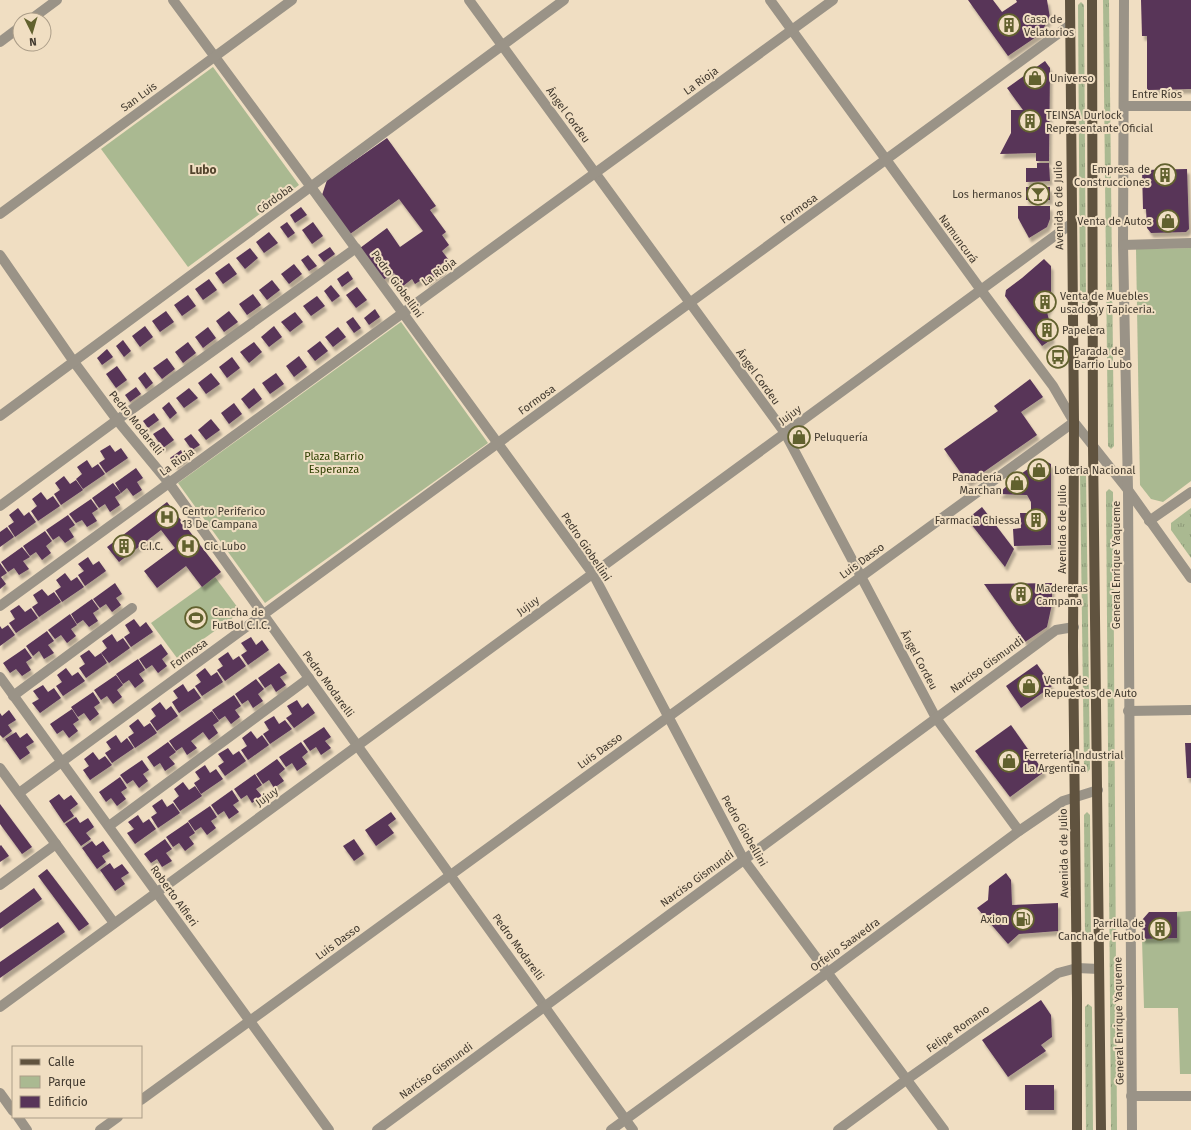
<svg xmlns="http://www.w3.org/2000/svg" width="1191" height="1130" font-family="'Fira Sans',sans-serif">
	<defs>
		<pattern id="grass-tufts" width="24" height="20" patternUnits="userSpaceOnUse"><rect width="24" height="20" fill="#aab991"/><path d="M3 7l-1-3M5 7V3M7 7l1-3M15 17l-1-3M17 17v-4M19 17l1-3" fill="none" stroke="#8c9877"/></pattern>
		<filter id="shadow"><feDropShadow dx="2.5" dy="4.5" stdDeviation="1" flood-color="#0004"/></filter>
	</defs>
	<rect width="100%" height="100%" fill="#f0dec2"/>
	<!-- grass -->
	<g fill="url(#grass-tufts)">
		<polygon points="1103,0 1109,0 1114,446 1111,449 1108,446"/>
		<polygon points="1081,2 1084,5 1086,301 1083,304 1080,300 1078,5"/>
		<polygon points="1083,471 1086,474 1090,769 1087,773 1084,769 1080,474"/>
		<polygon points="1109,489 1113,492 1117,1130 1111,1130 1106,492"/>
		<polygon points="1191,508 1191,558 1171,530 1171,523"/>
		<polygon points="1087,812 1090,815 1091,938 1088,941 1085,938 1084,815"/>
		<polygon points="1088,1004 1092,1007 1093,1130 1086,1130 1085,1007"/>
	</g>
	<!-- green -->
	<g fill="#aab991">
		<polygon points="213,67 299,185 188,267 101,149"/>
		<polygon points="1191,248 1191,481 1163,502 1151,499 1140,485 1136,249"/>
		<polygon points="401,322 488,443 265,603 178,483"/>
		<polygon points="215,577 241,612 177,658 151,623"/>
		<polygon points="1191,911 1191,1074 1180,1074 1178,1008 1144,1008 1142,939 1177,938 1177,912"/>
	</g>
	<!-- building -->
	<g fill="#583459" filter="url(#shadow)">
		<polygon points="968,0 993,0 1002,12 1017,2 1016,0 1047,0 1050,18 1039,35 1008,56"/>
		<polygon points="1141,0 1191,0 1191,89 1147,90 1147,36 1142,36"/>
		<polygon points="1045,61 1050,68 1049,161 1036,161 1036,153 1000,154 1011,133 1011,110 1023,110 1007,88"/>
		<polygon points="387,138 436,206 430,210 446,232 442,235 449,245 442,251 448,259 440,265 444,270 426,283 423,279 415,284 412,279 403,286 394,273 383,280 360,248 387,228 400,247 423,231 399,199 350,234 322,195 327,180"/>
		<polygon points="1037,163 1049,163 1050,181 1026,182 1026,168 1037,168"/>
		<polygon points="1187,169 1189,229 1186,232 1151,233 1147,228 1146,209 1143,209 1142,170"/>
		<rect x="1026" y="187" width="24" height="13"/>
		<polygon points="1018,206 1050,206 1050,219 1047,227 1029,238 1018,218"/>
		<polygon points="301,207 307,215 295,223 290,215"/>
		<polygon points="287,222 295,233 288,238 280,227"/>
		<polygon points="313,222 323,236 312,244 302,230"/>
		<polygon points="269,232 278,243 264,253 256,242"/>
		<polygon points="330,247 335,254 324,262 318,255"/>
		<polygon points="250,248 258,258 245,269 236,258"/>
		<polygon points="308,255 317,266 309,271 301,260"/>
		<polygon points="1044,259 1051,266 1051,305 1047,312 1050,324 1052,339 1042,346 1005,296 1006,290 1022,278"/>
		<polygon points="229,263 237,274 223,284 215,273"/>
		<polygon points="294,264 302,274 289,284 281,274"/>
		<polygon points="348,271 353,279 342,287 337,279"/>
		<polygon points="209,279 217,290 203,300 195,289"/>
		<polygon points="272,280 280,290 267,300 259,290"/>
		<polygon points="331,285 340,296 332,302 324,291"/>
		<polygon points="357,287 367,300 356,308 346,295"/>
		<polygon points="253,294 261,305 247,315 239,304"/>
		<polygon points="188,295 196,306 182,316 174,305"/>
		<polygon points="317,296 325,306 311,316 303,306"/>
		<polygon points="375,309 380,317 369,325 364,318"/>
		<polygon points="166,311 174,322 160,332 152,321"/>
		<polygon points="229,311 238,322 224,332 216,321"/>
		<polygon points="295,312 303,322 290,332 281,322"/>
		<polygon points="353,317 361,328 354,333 346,322"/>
		<polygon points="145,326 153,337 140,347 132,336"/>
		<polygon points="274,326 282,337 269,347 261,337"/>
		<polygon points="208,327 216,338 203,348 195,337"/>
		<polygon points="338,327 346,337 333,347 325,337"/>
		<polygon points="123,340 131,351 124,357 116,346"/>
		<polygon points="320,341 328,351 315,361 307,351"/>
		<polygon points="188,342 196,353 183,363 175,352"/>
		<polygon points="254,342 262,352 249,363 240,352"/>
		<polygon points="107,349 113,357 102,365 97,358"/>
		<polygon points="299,356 307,367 294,377 286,366"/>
		<polygon points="232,357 240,368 227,378 219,367"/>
		<polygon points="167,358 175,369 162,379 153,368"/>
		<polygon points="117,366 127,380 116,388 106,374"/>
		<polygon points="145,372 153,383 146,389 138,378"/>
		<polygon points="211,373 220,384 206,394 198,383"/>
		<polygon points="276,373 284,384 270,394 262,383"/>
		<polygon points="1030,379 1043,397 1021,412 1037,435 968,483 944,449 998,411 994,406"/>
		<polygon points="136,387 141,394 130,402 125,395"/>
		<polygon points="189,388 198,398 184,408 176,398"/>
		<polygon points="254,388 262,399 249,409 241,399"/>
		<polygon points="169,402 177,413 170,419 162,408"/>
		<polygon points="234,403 242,414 229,424 221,413"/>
		<polygon points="154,413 159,420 148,428 143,421"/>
		<polygon points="211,419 220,430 206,440 198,430"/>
		<polygon points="164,427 174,440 163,448 153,434"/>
		<polygon points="191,434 200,445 192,450 184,439"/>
		<polygon points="110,445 115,452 121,448 128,458 106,473 99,463 105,459 100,451"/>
		<polygon points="181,450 186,458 175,466 170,458"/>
		<polygon points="1042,459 1051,464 1051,545 1014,546 1013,529 1021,528 1020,513 1031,513 1031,502 1027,495 998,494 1018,476"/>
		<polygon points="87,460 92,468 98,464 105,474 83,489 76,479 82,474 77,467"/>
		<polygon points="136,468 143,478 137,482 142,490 133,496 127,488 121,493 115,483"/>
		<polygon points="64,476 70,484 76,480 83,490 61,505 54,494 60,490 55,483"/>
		<polygon points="113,483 121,493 115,497 120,505 110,512 105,504 99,508 92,498"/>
		<polygon points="41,492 47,500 53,496 60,506 38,521 31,511 37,506 32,499"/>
		<polygon points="91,499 98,509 92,513 97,521 87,527 82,520 76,523 69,514"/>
		<polygon points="167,502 221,572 202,587 186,566 157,588 144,571 175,548 161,530 119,562 107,547"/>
		<polygon points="982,507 1014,549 1005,567 967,519"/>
		<polygon points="18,508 24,516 29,512 36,522 15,537 8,526 14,522 9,515"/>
		<polygon points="68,515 75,525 69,529 74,537 65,543 59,536 53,540 46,530"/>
		<polygon points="7,527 14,537 0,547 0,532"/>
		<polygon points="45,531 52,541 46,546 51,553 42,560 36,552 30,556 23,546"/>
		<polygon points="22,547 30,557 23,561 29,569 19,575 14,568 8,572 1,562"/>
		<polygon points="88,557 93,565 99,561 106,571 85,586 78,575 84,571 78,564"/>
		<polygon points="0,563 7,573 1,577 6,584 0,589"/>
		<polygon points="65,573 71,581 77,577 84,587 62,602 55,591 61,587 56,580"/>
		<polygon points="115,583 122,594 116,598 121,605 112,612 106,604 100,608 93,599"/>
		<polygon points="1052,583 1052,604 1047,627 1025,642 984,584"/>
		<polygon points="42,589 48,596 54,592 61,602 39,617 32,607 38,603 33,595"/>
		<polygon points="92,599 99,609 93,613 98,621 89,627 83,620 77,624 71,614"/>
		<polygon points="19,605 25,612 31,608 38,618 16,633 9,623 15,619 10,611"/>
		<polygon points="70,614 77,625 71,629 76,636 67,643 61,635 55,639 48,630"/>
		<polygon points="134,619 140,627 146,622 153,632 131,647 124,637 130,633 125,625"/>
		<polygon points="8,625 15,635 0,646 0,626 2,629"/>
		<polygon points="47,631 54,641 48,645 54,653 44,659 39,651 33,656 26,646"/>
		<polygon points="112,634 117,642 123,638 130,648 109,663 101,653 107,648 102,641"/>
		<polygon points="251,637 256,645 262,640 269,650 248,665 241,655 247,651 241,643"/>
		<polygon points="161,644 168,654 162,659 167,666 158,673 152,665 146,669 139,659"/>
		<polygon points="25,648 32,658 26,662 31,670 22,676 16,669 10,673 3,663"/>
		<polygon points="89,650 95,657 101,653 107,663 86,678 79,668 85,664 80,656"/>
		<polygon points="228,652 233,660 239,656 246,666 225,681 217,670 223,666 218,659"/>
		<polygon points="138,659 145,670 139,674 144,681 135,688 129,680 123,684 116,674"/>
		<polygon points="279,663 287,673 280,677 286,685 276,692 271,684 265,688 258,678"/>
		<polygon points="1037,664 1052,686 1021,708 1006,686"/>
		<polygon points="66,668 72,676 78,672 85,681 63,696 56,686 62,682 57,675"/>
		<polygon points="205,668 211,676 217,672 223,682 202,696 195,686 201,682 196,675"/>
		<polygon points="116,675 123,685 117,690 122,697 113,704 107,696 101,700 94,690"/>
		<polygon points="256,679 264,689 258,694 263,701 253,708 248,700 242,704 235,694"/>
		<polygon points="183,684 188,692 194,688 201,698 179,713 172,702 178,698 173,691"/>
		<polygon points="43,685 48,692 54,688 61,698 40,713 32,703 39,699 33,691"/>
		<polygon points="93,692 100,703 94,707 99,714 90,721 84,713 78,717 71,707"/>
		<polygon points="234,695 241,706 235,710 240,717 231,724 225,716 219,720 212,710"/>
		<polygon points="297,700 302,708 308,703 315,713 294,728 286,718 292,714 287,706"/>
		<polygon points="160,702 166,710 171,706 178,716 157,731 150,721 156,716 151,709"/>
		<polygon points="72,709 79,720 73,724 78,731 69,738 63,730 57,734 50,724"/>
		<polygon points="9,710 16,720 8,725 12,731 3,738 0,735 0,713 2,716"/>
		<polygon points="212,711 219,721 213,725 218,733 209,740 203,732 191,741 197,748 187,755 182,747 176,751 169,741"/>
		<polygon points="274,716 279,724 285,720 292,729 270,744 263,734 269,730 264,722"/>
		<polygon points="138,719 144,727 150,723 157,733 135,748 128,737 134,733 129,726"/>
		<polygon points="1011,725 1044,772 1010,797 975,751"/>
		<polygon points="324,727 331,737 325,741 331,748 321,755 316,747 310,751 303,741"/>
		<polygon points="251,731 257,739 262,735 269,745 248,760 241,750 247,746 242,738"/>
		<polygon points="16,732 20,738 27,733 34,742 26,747 30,753 20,760 5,739"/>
		<polygon points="116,735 121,743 127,738 134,748 112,763 105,753 111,749 106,742"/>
		<polygon points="168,742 176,752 169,757 175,764 165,771 160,763 154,767 147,757"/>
		<polygon points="301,742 308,752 302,757 307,764 297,771 292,763 286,767 279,757"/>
		<polygon points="1185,743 1191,743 1191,778 1187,778"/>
		<polygon points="228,748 233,755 239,751 246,761 225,776 218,766 224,762 218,754"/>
		<polygon points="93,752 99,760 105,756 112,765 90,780 83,770 89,766 84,759"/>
		<polygon points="277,759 285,769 279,774 284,781 274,788 269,780 263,784 256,774"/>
		<polygon points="142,760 149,770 143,774 148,781 139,788 133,780 127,784 120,775"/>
		<polygon points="205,765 210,773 216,769 223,779 201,794 194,783 200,779 195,772"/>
		<polygon points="255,774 262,785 256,789 262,796 252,803 247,795 241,799 234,789"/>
		<polygon points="120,777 127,788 121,792 126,799 117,806 111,798 106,802 99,792"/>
		<polygon points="183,782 189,790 195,786 202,796 180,811 173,801 179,796 174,789"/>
		<polygon points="232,790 239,801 233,805 239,812 229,819 224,811 218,815 211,805"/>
		<polygon points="59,794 64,800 71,795 78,804 70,810 74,816 64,823 49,801"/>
		<polygon points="162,799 167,807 173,803 180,813 158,828 151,817 157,813 152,806"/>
		<polygon points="0,804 32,847 22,854 0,824"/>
		<polygon points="210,806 217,817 211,821 216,828 207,835 201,827 195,831 188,821"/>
		<polygon points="391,812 396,819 388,825 394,833 376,846 365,830"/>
		<polygon points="138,815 143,823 149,819 156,829 135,844 127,833 134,829 128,822"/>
		<polygon points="76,817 80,823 88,818 94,827 86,833 91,839 81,846 65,824"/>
		<polygon points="188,822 195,833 189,837 194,844 185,851 179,843 173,847 166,837"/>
		<polygon points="165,839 172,849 166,853 172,861 162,867 157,859 151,863 144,854"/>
		<polygon points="354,839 364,854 354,861 343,846"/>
		<polygon points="92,841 96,846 103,841 110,851 102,856 106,862 97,869 82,848"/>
		<polygon points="1,845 9,856 0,862 0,846"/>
		<polygon points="110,863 114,869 122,864 129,873 121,878 125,884 115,891 100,870"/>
		<polygon points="47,869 89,924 79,931 38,876"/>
		<polygon points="1006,873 1011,880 1012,905 1058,903 1058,931 1019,934 1008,944 977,908 988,900 989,886"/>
		<polygon points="34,888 42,899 0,929 0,913"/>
		<polygon points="1149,912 1177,912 1177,938 1142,939 1142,920"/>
		<polygon points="58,922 65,932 0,978 0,962"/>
		<polygon points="1041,1000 1051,1015 1052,1037 1041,1045 1046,1051 1008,1077 982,1040"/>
		<rect x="1025" y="1085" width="29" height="25"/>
	</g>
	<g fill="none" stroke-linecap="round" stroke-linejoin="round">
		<!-- minor -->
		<g stroke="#9a9387" stroke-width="10">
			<polyline points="173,0 311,187 593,574 744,860 944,1130"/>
			<polyline points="469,0 785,433 936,718 1019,831"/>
			<polyline points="770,0 981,290 1053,386 1074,422 1128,490 1191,578"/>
			<polyline points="1124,0 1123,245 1128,490 1132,1130"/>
			<polyline points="30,20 57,0"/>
			<polyline points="0,42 20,27"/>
			<polyline points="1124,106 1191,106"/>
			<polyline points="0,214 292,0"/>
			<polyline points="1123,245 1191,243"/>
			<polyline points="0,255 74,362 117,420 169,483 633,1130"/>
			<polyline points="0,416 564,0"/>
			<polyline points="0,506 117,420 356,248"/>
			<polyline points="1149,521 1191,492"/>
			<polyline points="0,606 833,0"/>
			<polyline points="0,677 329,1130"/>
			<polyline points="13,696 132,608"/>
			<polyline points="1128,711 1191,710"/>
			<polyline points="0,768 114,923"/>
			<polyline points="19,793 1070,25"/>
			<polyline points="109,826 309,678"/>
			<polyline points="0,885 56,844"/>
			<polyline points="0,1007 1071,224"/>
			<polyline points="0,1093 13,1111"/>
			<polyline points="1131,1096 1191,1096"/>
			<polyline points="141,1100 1074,422"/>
			<polyline points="18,1117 27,1130"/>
			<polyline points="100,1130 118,1117"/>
			<polyline points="377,1130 1056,630 1074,627"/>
			<polyline points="611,1130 827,973 1019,831 1063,801 1098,790"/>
			<polyline points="838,1130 906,1080 1058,973 1077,968 1099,969"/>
		</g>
		<!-- major -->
		<g stroke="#60533f" stroke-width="10">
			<polyline points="1070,0 1074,422 1073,647 1077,998 1077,1130"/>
			<polyline points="1092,0 1093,447 1101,1130"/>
		</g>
	</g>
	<!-- icons -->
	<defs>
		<g id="building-ring" transform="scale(1.15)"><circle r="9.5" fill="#f0dec2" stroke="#61612e" stroke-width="1.5"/><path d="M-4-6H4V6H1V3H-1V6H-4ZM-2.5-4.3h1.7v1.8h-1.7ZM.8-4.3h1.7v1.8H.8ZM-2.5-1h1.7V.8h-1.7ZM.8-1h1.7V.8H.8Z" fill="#61612e"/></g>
		<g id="shop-ring" transform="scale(1.15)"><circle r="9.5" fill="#f0dec2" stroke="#61612e" stroke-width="1.5"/><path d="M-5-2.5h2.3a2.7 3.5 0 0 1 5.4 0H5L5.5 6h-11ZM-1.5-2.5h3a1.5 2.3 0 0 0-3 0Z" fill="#61612e"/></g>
		<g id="bar-ring" transform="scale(1.15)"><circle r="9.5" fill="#f0dec2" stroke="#61612e" stroke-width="1.5"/><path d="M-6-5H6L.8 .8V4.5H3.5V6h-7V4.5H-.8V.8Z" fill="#61612e"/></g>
		<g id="bus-ring" transform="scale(1.15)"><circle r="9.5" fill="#f0dec2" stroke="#61612e" stroke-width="1.5"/><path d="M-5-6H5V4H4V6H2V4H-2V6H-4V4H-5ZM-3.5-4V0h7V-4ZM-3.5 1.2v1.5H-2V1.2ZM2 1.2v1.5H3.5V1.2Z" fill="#61612e"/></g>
		<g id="hospital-ring" transform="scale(1.15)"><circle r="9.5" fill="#f0dec2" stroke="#61612e" stroke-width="1.5"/><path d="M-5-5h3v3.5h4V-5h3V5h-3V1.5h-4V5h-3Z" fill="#61612e"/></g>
		<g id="stadium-ring" transform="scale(1.15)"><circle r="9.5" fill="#f0dec2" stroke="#61612e" stroke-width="1.5"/><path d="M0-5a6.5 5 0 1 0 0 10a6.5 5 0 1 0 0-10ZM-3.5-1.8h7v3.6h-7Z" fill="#61612e"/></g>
		<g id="fuel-ring" transform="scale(1.15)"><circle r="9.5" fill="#f0dec2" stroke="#61612e" stroke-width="1.5"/><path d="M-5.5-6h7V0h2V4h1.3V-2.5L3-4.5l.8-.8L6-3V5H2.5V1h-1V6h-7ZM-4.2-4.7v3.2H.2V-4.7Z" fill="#61612e"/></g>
	</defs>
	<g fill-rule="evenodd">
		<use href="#building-ring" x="1009" y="25"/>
		<use href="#shop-ring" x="1035" y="78"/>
		<use href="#building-ring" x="1030" y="121"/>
		<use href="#building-ring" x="1165" y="175"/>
		<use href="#bar-ring" x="1038" y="194"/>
		<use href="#shop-ring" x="1168" y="221"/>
		<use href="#building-ring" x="1045" y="302"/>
		<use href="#building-ring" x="1047" y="330"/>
		<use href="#bus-ring" x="1058" y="357"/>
		<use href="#shop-ring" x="799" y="437"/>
		<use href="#shop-ring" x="1039" y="470"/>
		<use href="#shop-ring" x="1017" y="483"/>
		<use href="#hospital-ring" x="167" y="517"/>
		<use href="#building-ring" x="1036" y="520"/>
		<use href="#building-ring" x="124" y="546"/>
		<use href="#hospital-ring" x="188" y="546"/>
		<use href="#building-ring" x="1021" y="594"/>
		<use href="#stadium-ring" x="196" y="618"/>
		<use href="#shop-ring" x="1029" y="686"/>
		<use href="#shop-ring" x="1009" y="761"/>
		<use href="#fuel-ring" x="1023" y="919"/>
		<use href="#building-ring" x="1160" y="929"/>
	</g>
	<g text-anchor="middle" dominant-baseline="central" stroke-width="4" stroke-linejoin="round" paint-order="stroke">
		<!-- poi labels -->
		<g font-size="11" fill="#433b30" stroke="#f0dec2" text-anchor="start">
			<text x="1024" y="19">Casa de<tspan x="1024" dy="13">Velatorios</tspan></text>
			<text x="1050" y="78">Universo</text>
			<text x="1046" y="115">TEINSA Durlock<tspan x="1046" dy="13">Representante Oficial</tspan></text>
			<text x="1150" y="169" text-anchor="end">Empresa de<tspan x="1150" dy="13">Construcciones</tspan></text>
			<text x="1022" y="194" text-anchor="end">Los hermanos</text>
			<text x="1152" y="221" text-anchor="end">Venta de Autos</text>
			<text x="1060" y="296">Venta de Muebles<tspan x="1060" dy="13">usados y Tapiceria.</tspan></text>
			<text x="1062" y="330">Papelera</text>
			<text x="1074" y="351">Parada de<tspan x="1074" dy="13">Barrio Lubo</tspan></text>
			<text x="814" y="437">Peluquería</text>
			<text x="1054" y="470">Loteria Nacional</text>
			<text x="1002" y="477" text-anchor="end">Panadería<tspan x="1002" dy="13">Marchan</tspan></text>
			<text x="182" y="511">Centro Periferico<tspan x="182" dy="13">13 De Campana</tspan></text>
			<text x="1020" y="520" text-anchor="end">Farmacia Chiessa</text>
			<text x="140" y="546">C.I.C.</text>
			<text x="204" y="546">Cic Lubo</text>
			<text x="1036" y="588">Madereras<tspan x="1036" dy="13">Campana</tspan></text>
			<text x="212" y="612">Cancha de<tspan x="212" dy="13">FutBol C.I.C.</tspan></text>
			<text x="1044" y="680">Venta de<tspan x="1044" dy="13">Repuestos de Auto</tspan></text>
			<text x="1024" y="755">Ferretería Industrial<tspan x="1024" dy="13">La Argentina</tspan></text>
			<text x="1008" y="919" text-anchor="end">Axion</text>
			<text x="1144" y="923" text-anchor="end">Parrilla de<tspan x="1144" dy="13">Cancha de Futbol</tspan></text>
		</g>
		<!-- street labels -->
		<g font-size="11" fill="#433b30" stroke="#f0dec2">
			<text transform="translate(701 81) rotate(-36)">La Rioja</text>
			<text x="1157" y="94">Entre Ríos</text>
			<text transform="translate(139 97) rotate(-36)">San Luis</text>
			<text transform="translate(568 115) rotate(54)">Ángel Cordeu</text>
			<text transform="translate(275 199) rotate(-36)">Córdoba</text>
			<text transform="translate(1059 205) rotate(-91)">Avenida 6 de Julio</text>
			<text transform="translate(799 209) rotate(-36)">Formosa</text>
			<text transform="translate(958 239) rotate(54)">Namuncurá</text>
			<text transform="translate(439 272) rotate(-36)">La Rioja</text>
			<text transform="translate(397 284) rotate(54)">Pedro Giobellini</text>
			<text transform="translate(758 377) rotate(54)">Ángel Cordeu</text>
			<text transform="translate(537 400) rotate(-36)">Formosa</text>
			<text transform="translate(790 415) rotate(-36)">Jujuy</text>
			<text transform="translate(136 423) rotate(51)">Pedro Modarelli</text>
			<text transform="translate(177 462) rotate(-36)">La Rioja</text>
			<text transform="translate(1062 529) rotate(-90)">Avenida 6 de Julio</text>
			<text transform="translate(586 547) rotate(56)">Pedro Giobellini</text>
			<text transform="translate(862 561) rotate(-36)">Luis Dasso</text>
			<text transform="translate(1116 565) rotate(-90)">General Enrique Yaqueme</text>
			<text transform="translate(528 606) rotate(-36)">Jujuy</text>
			<text transform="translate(189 654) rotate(-36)">Formosa</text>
			<text transform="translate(919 660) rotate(62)">Ángel Cordeu</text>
			<text transform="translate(987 665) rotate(-36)">Narciso Gismundi</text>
			<text transform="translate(328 684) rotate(54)">Pedro Modarelli</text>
			<text transform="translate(600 751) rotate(-36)">Luis Dasso</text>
			<text transform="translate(267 797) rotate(-36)">Jujuy</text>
			<text transform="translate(744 831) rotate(60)">Pedro Giobellini</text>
			<text transform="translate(1064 853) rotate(-91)">Avenida 6 de Julio</text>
			<text transform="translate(697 879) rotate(-36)">Narciso Gismundi</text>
			<text transform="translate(174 896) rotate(54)">Roberto Alfieri</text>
			<text transform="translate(338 942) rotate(-36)">Luis Dasso</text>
			<text transform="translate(845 945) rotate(-36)">Orfelio Saavedra</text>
			<text transform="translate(518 947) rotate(54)">Pedro Modarelli</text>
			<text transform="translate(1119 1021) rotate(-91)">General Enrique Yaqueme</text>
			<text transform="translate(958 1029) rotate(-35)">Felipe Romano</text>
			<text transform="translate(436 1071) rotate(-36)">Narciso Gismundi</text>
		</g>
		<!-- park labels -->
		<g font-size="11" fill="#314103" stroke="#f0dec2">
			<text x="334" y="456">Plaza Barrio<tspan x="334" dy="13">Esperanza</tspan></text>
		</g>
		<!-- neighbourhood labels -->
		<g font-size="12" font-weight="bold" fill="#53442d" stroke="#f0dec2">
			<text x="203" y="170">Lubo</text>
		</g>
	</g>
	<!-- legend -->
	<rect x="12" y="1046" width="130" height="72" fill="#f0dec2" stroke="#ab9d88"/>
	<rect x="20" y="1059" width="20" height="6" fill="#60533f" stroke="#ab9d88"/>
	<text x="48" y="1066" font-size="12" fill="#433b30">Calle</text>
	<rect x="20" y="1076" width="20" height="12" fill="#aab991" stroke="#ab9d88"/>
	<text x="48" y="1086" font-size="12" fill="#433b30">Parque</text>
	<rect x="20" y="1096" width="20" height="12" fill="#583459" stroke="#ab9d88"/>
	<text x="48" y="1106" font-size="12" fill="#433b30">Edificio</text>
	<!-- north arrow -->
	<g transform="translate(32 32) rotate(175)"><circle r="19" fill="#f0dec2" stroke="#ab9d88"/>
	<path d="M0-3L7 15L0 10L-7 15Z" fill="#61612e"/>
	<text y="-6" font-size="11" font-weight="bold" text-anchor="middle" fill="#433b30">N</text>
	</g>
</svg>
